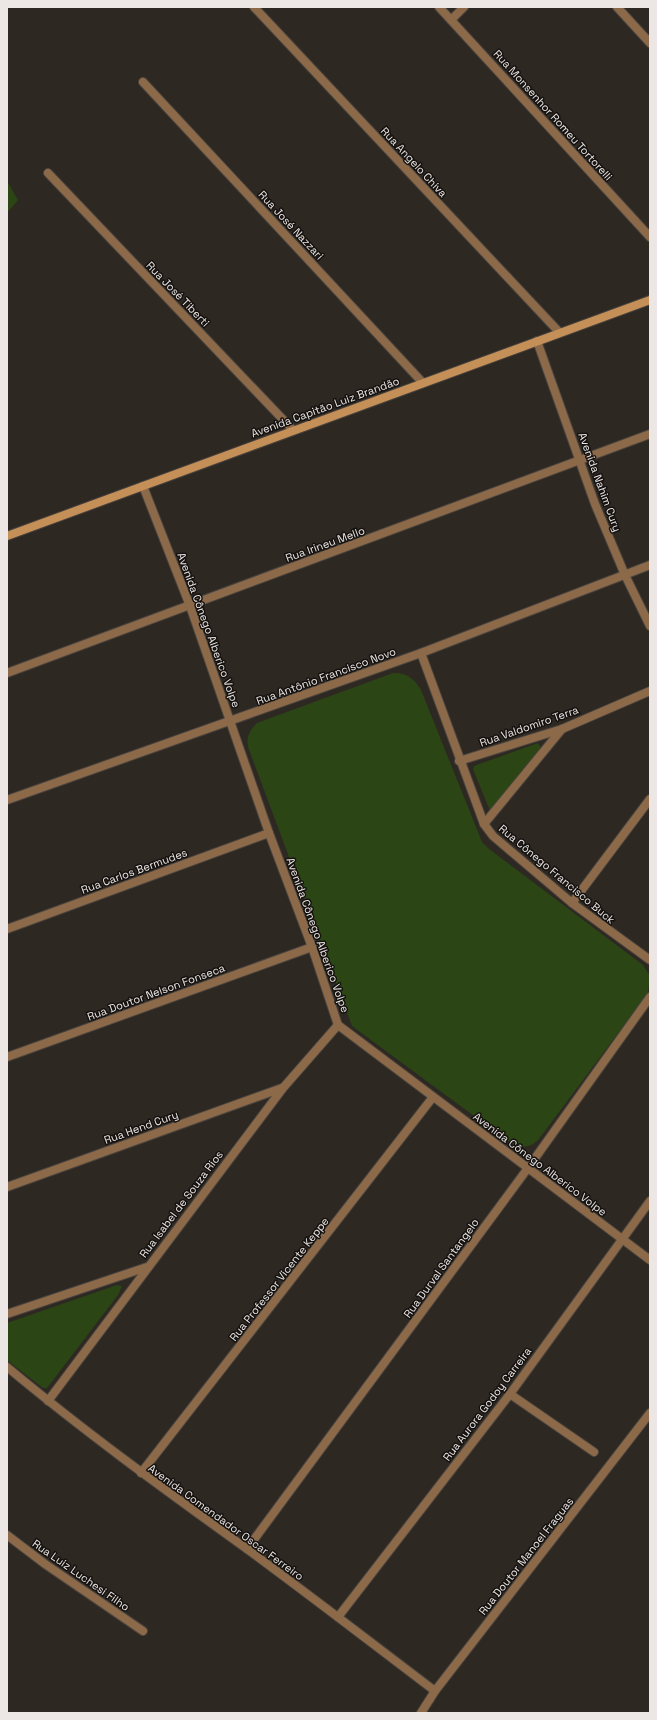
<svg xmlns="http://www.w3.org/2000/svg" width="657" height="1720" font-family="'Space Grotesk',sans-serif">
	<rect width="100%" height="100%" fill="#2e2823"/>
	<!-- green -->
	<g fill="#2c4515">
		<polygon points="7,181 18,200 7,213"/>
		<path d="M393 673C406 672 415 679 421 690L482 842 489 849 643 965 650 976 648 993 539 1139C532 1147 522 1149 512 1144L352 1026 248 747C246 737 250 730 257 723Z"/>
		<polygon points="538,743 541,748 490,811 473,769 474,766"/>
		<polygon points="117,1285 122,1286 118,1295 47,1388 43,1388 7,1360 7,1323"/>
	</g>
	<g fill="none" stroke-linecap="round" stroke-linejoin="round">
		<!-- street casing -->
		<g stroke="#49433e" stroke-width="10">
			<g id="street">
				<polyline points="254,7 559,332"/>
				<polyline points="439,7 650,237"/>
				<polyline points="617,7 650,43"/>
				<polyline points="451,20 464,7"/>
				<polyline points="143,82 423,383"/>
				<polyline points="48,173 293,430"/>
				<polyline points="537,341 595,504 625,575 650,626"/>
				<polyline points="143,486 190,606 269,833 312,947 338,1025 650,1260"/>
				<polyline points="421,653 484,824 493,836 572,903 650,960"/>
				<polyline points="7,673 650,434"/>
				<polyline points="459,761 562,729 650,691"/>
				<polyline points="7,800 421,653 650,565"/>
				<polyline points="484,824 562,729"/>
				<polyline points="572,903 650,799"/>
				<polyline points="7,929 269,833"/>
				<polyline points="7,1057 312,947"/>
				<polyline points="7,1187 282,1088"/>
				<polyline points="7,1314 147,1267"/>
				<path d="M7 1367C85 1432 165 1490 247 1549 311 1596 373 1644 435 1691"/>
				<polyline points="510,1394 594,1452"/>
				<polyline points="48,1401 283,1088 338,1025"/>
				<polyline points="141,1473 433,1097"/>
				<polyline points="7,1535 45,1564 143,1631"/>
				<polyline points="247,1549 528,1168 650,997"/>
				<polyline points="338,1617 510,1394 650,1201"/>
				<polyline points="421,1713 435,1691 650,1413"/>
			</g>
		</g>
		<!-- secondary casing -->
		<g stroke="#49433e" stroke-width="10">
			<polyline id="secondary" points="7,536 650,300"/>
		</g>
		<!-- street -->
		<use href="#street" stroke="#8c6a49" stroke-width="8"/>
		<!-- secondary -->
		<use href="#secondary" stroke="#c58f58" stroke-width="8"/>
	</g>
	<g text-anchor="middle" dominant-baseline="central" stroke-width="3" stroke-linejoin="round" paint-order="stroke">
		<!-- street labels -->
		<g font-size="11" fill="#ece7e5" stroke="#14110f">
			<text transform="translate(553 115) rotate(48)">Rua Monsenhor Romeu Tortorelli</text>
			<text transform="translate(414 162) rotate(47)">Rua Angelo Chiva</text>
			<text transform="translate(291 225) rotate(47)">Rua José Nazzari</text>
			<text transform="translate(178 294) rotate(46)">Rua José Tiberti</text>
			<text transform="translate(325 407) rotate(-20)">Avenida Capitão Luiz Brandão</text>
			<text transform="translate(600 482) rotate(70)">Avenida Nahim Cury</text>
			<text transform="translate(325 544) rotate(-20)">Rua Irineu Mello</text>
			<text transform="translate(209 630) rotate(70)">Avenida Cônego Alberico Volpe</text>
			<text transform="translate(326 676) rotate(-20)">Rua Antônio Francisco Novo</text>
			<text transform="translate(529 726) rotate(-19)">Rua Valdomiro Terra</text>
			<text transform="translate(134 871) rotate(-20)">Rua Carlos Bermudes</text>
			<text transform="translate(557 874) rotate(40)">Rua Cônego Francisco Buck</text>
			<text transform="translate(318 935) rotate(70)">Avenida Cônego Alberico Volpe</text>
			<text transform="translate(156 992) rotate(-20)">Rua Doutor Nelson Fonseca</text>
			<text transform="translate(141 1127) rotate(-20)">Rua Hend Cury</text>
			<text transform="translate(540 1164) rotate(37)">Avenida Cônego Alberico Volpe</text>
			<text transform="translate(181 1204) rotate(-53)">Rua Isabel de Souza Rios</text>
			<text transform="translate(441 1268) rotate(-54)">Rua Durval Santangelo</text>
			<text transform="translate(279 1279) rotate(-52)">Rua Professor Vicente Keppe</text>
			<text transform="translate(487 1404) rotate(-53)">Rua Aurora Godoy Carreira</text>
			<text transform="translate(226 1522) rotate(36)">Avenida Comendador Oscar Ferreiro</text>
			<text transform="translate(526 1556) rotate(-52)">Rua Doutor Manoel Fraguas</text>
			<text transform="translate(81 1575) rotate(35)">Rua Luiz Luchesi Filho</text>
		</g>
	</g>
	<!-- border -->
	<rect width="657" height="1720" fill="none" stroke="#ece7e5" stroke-width="16"/>
</svg>
